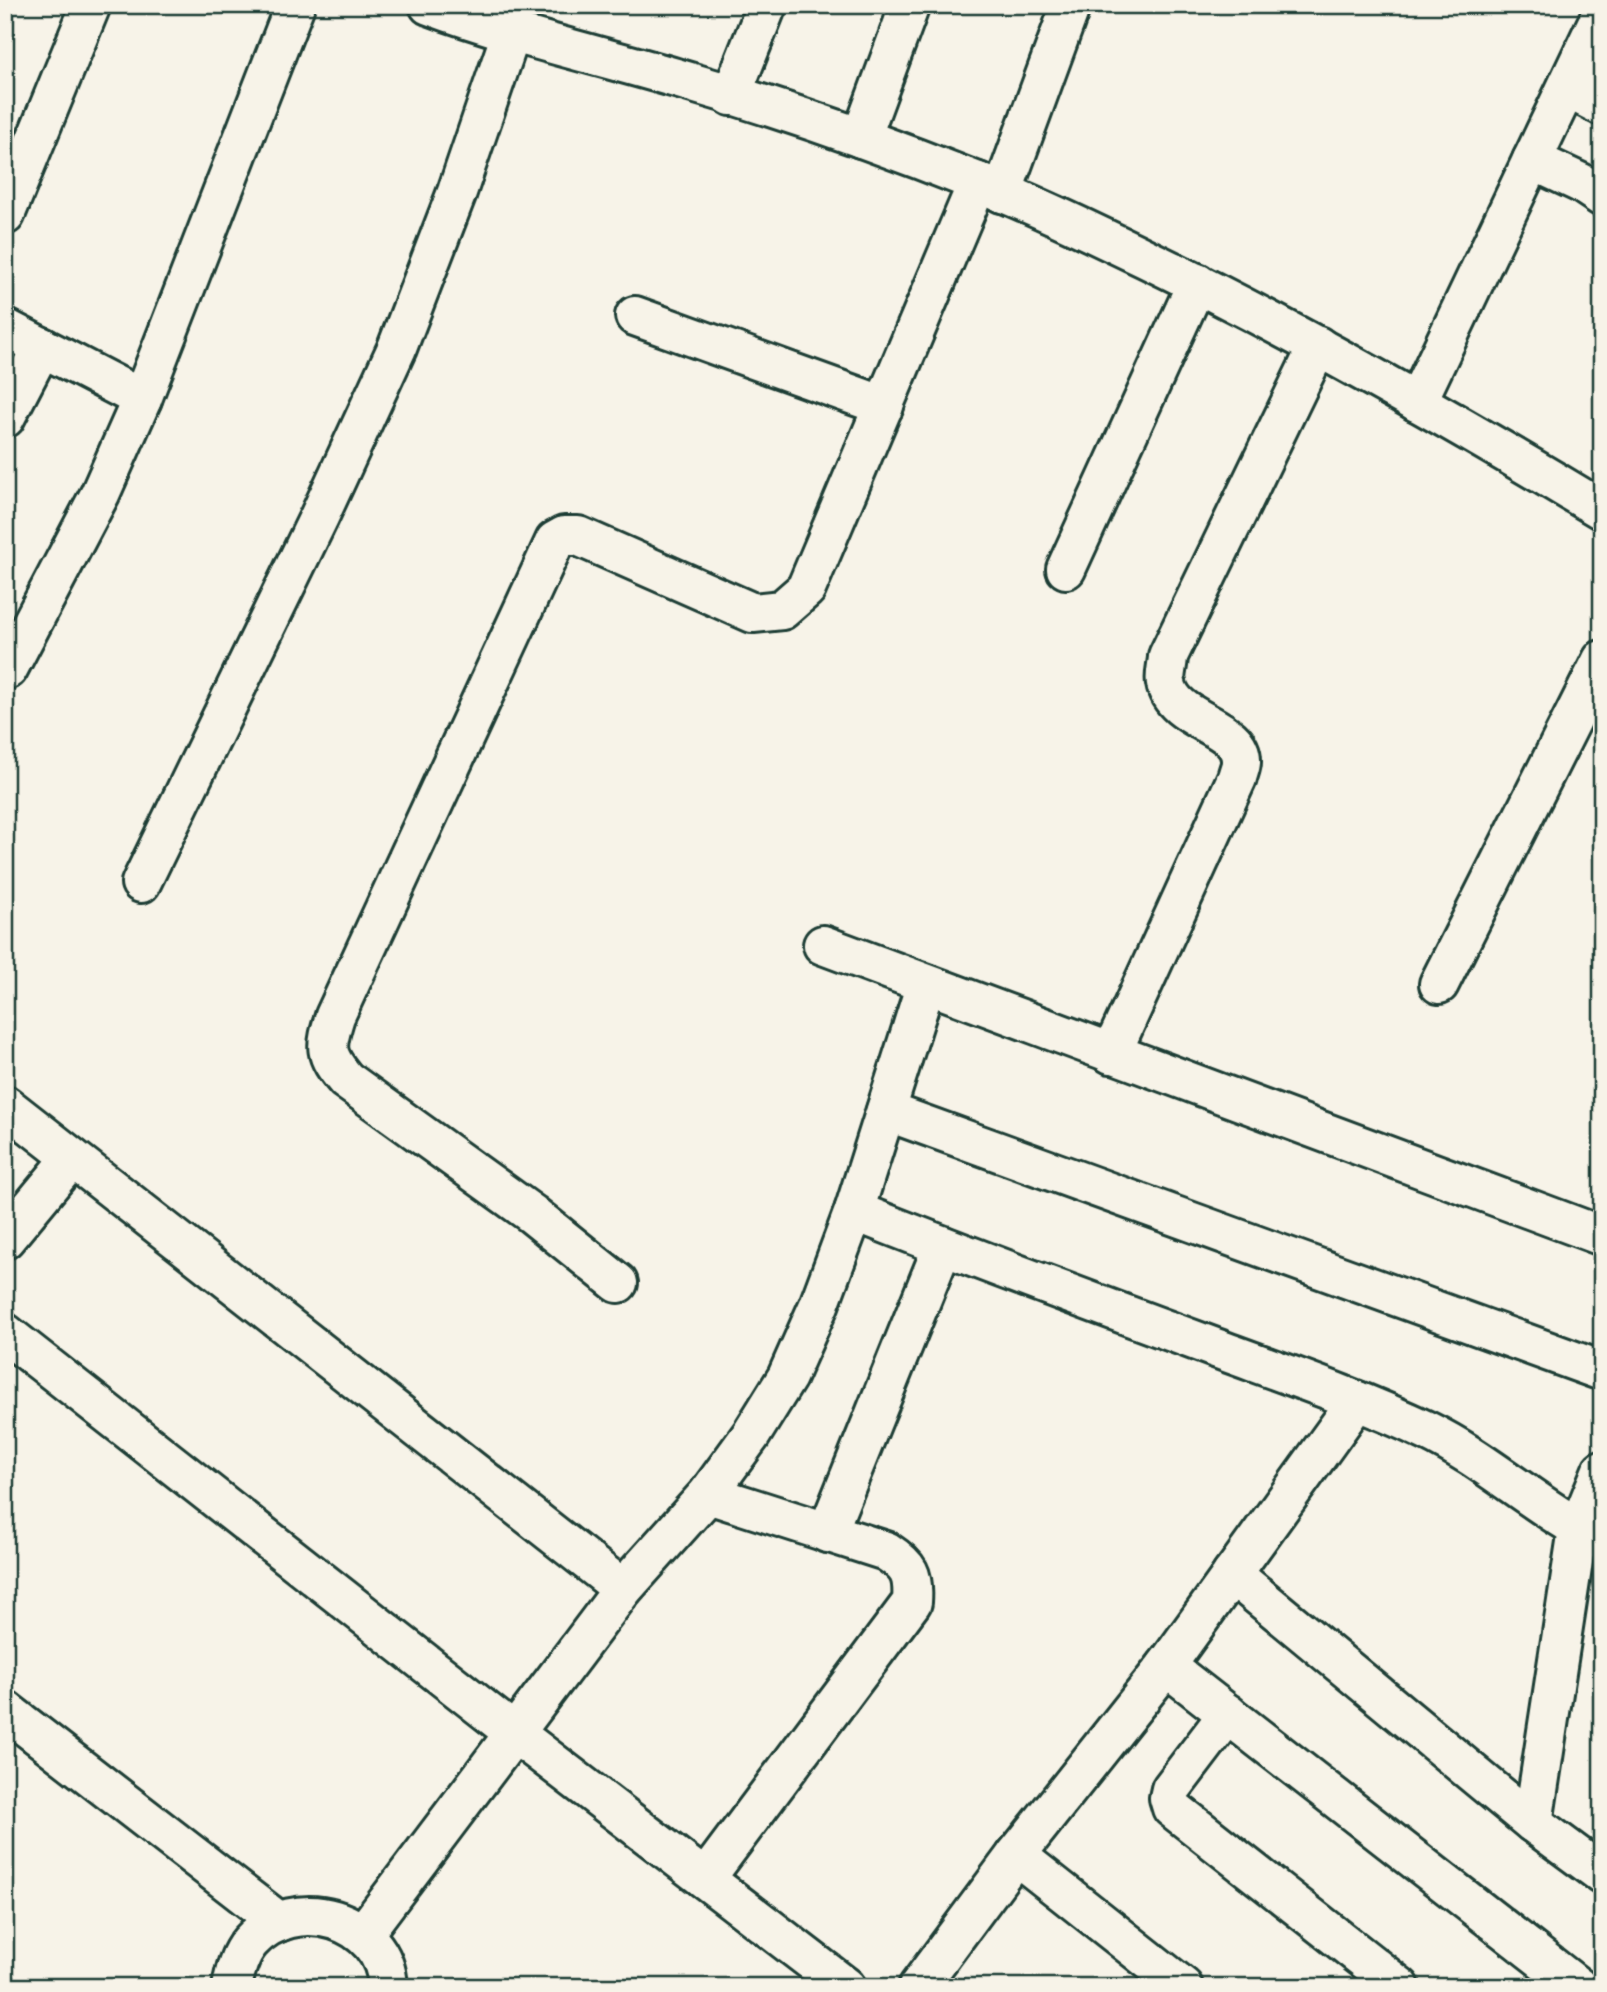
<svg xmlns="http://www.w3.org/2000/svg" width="1607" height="1992" font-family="Caveat,sans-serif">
	<rect width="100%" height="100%" fill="#f7f3e8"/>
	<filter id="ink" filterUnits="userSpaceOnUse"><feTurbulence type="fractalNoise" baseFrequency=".0143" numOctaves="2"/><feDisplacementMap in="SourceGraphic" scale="14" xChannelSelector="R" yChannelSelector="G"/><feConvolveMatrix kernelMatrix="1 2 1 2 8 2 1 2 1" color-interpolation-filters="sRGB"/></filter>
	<g filter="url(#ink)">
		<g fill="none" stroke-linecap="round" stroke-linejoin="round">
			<!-- street casing -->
			<g stroke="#1f3d34" stroke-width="44">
				<g id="street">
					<path d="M429 5C510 35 594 54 676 78 777 107 877 142 975 181 1033 204 1089 231 1145 258 1302 334 1453 420 1602 510"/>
					<polyline points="1567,88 1602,106"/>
					<polyline points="731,96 767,5"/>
					<polyline points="861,138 910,5"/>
					<polyline points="1532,160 1581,183 1602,197"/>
					<polyline points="1002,193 1071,5"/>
					<polyline points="5,215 91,5"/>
					<polyline points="635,316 884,406"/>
					<polyline points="5,328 142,399"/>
					<polyline points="1417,402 1602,13"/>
					<polyline points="5,418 42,347"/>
					<polyline points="1066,569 1197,283"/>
					<polyline points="8,669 100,494 142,399 295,5"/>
					<polyline points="141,883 319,517 397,348 457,192 511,34"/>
					<polyline points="823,945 1602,1236"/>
					<polyline points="1439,984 1602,660"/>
					<path d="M1111 1054 1237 778C1238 773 1241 767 1241 762 1243 724 1173 723 1166 683 1164 675 1168 664 1168 656L1318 346"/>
					<polyline points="5,1105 623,1589"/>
					<polyline points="886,1111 1602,1371"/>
					<path d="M854 1211C972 1258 1091 1302 1210 1346 1283 1373 1357 1398 1427 1431 1489 1461 1540 1511 1602 1540"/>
					<polyline points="5,1239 72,1158"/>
					<path d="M618 1283 532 1214 346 1080C324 1054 325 1048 335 1016L555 541 564 536H578L753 613 782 610 806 589 978 182"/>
					<polyline points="5,1333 513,1732 846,1987"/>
					<polyline points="827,1533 943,1246"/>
					<polyline points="1232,1574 1533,1823 1602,1874"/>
					<polyline points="1166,1666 1578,1987"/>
					<polyline points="5,1710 279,1922"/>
					<polyline points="1228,1714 1171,1789 1169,1798 1172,1808 1400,1987"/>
					<polyline points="1533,1823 1578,1529 1602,1470"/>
					<polyline points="1016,1855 1183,1987"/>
					<path d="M705 1879 912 1602C914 1574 909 1566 886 1551L708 1494"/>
					<polyline points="363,1934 623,1589 708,1494 751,1435 787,1377 819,1305 854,1211 926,984"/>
					<path d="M232 1987C235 1971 239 1955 250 1942 294 1892 385 1918 388 1987"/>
					<polyline points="918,1987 1016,1855 1166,1666 1357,1401"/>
				</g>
			</g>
			<!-- street -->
			<use href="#street" stroke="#f7f3e8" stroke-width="38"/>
		</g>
	</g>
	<!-- margin -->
	<rect width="1607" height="1992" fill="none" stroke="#f7f3e8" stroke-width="28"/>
	<rect x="14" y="14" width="1579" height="1964" fill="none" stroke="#1f3d34" stroke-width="2.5" filter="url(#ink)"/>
</svg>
